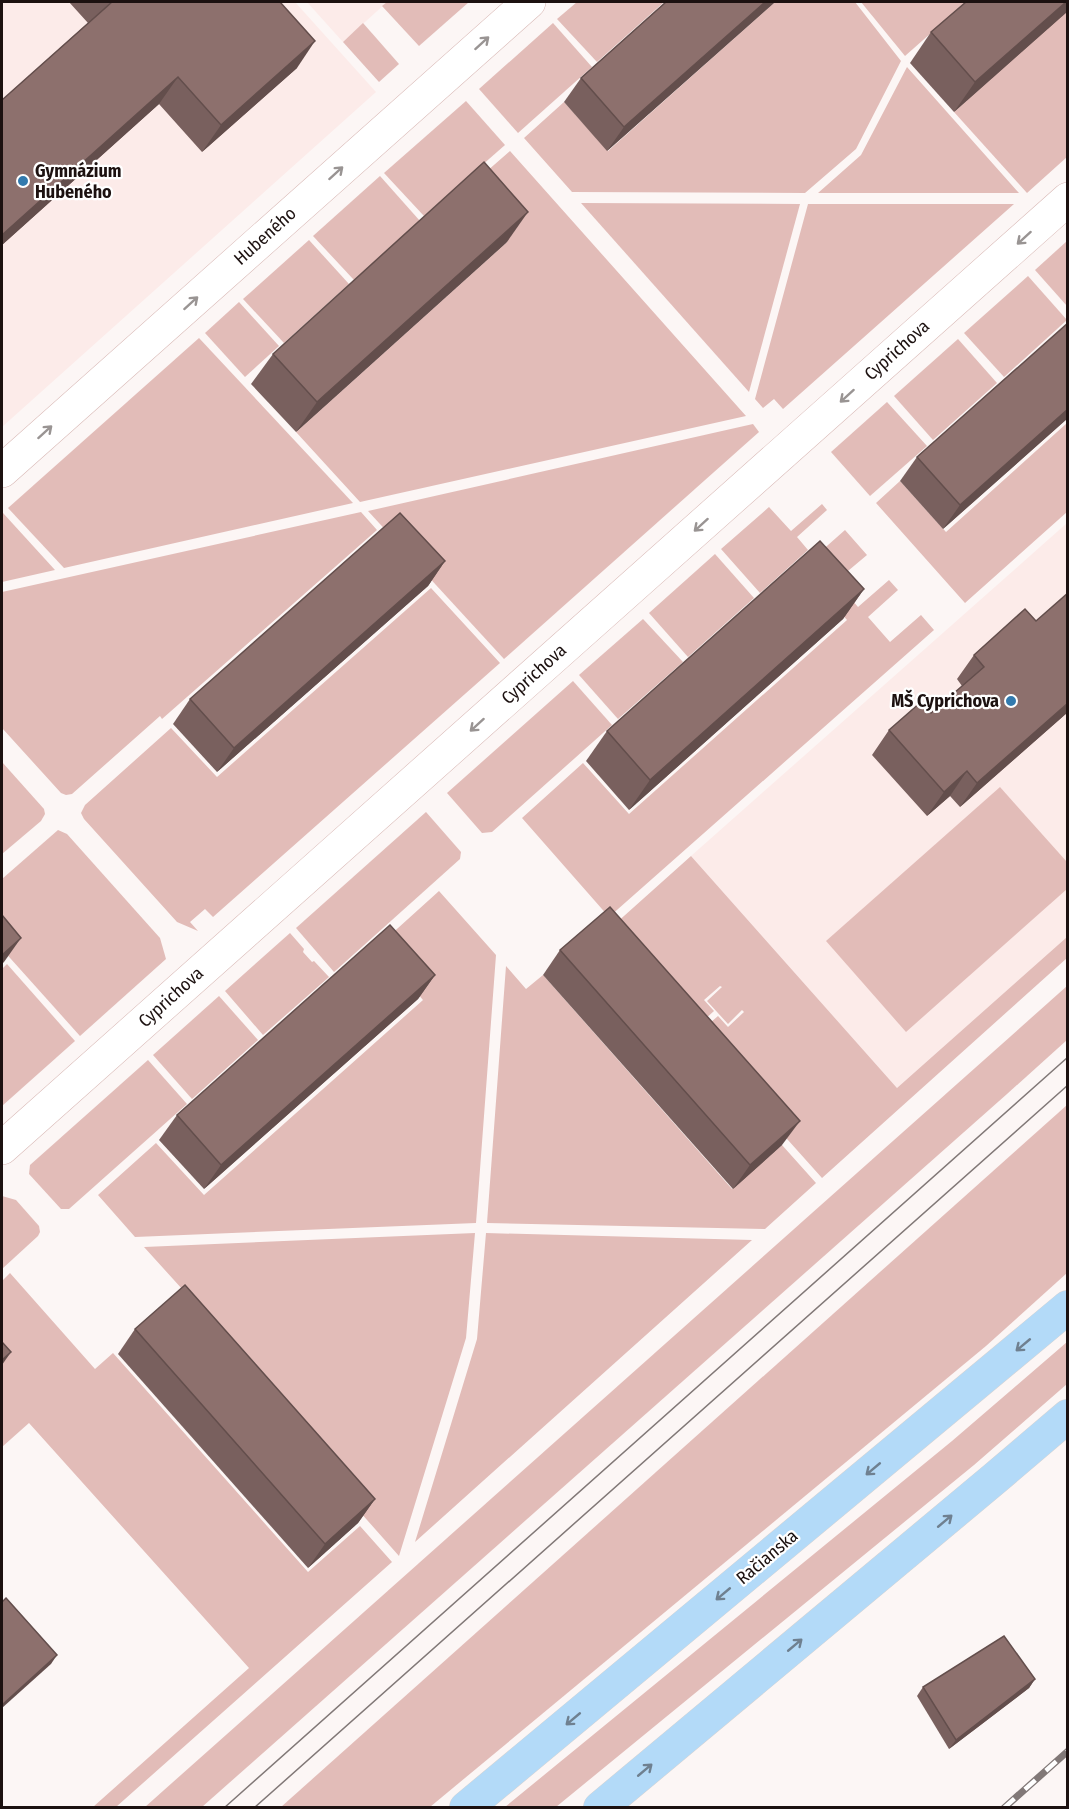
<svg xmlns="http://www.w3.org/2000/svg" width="1069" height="1809" font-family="'Fira Sans Condensed',sans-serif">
	<rect width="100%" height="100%" fill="#fcf6f5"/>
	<!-- built -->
	<g fill="#fcebe9">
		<polygon points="2,2 295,2 376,92 2,427"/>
		<polygon points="307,2 387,2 343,42"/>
		<polygon points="1067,523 1067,937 897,1088 691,856"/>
	</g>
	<!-- green -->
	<g fill="#e2bcb8">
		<polygon points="387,2 469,2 419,46 382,6"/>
		<polygon points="577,2 662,2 663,3 597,62 557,19"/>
		<polygon points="775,2 855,2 901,61 856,149 805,193 572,192 524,138 564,102 608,151"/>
		<polygon points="861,2 966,2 905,56"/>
		<polygon points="1067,11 1067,157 1027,193 954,112"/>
		<polygon points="363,23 399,64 379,82 343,42"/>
		<polygon points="553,23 592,67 518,133 479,89"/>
		<polygon points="907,67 1019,193 818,193 861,155"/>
		<polygon points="466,101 505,145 424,216 384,173"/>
		<polygon points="510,151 746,416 360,502 296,432 507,242 463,192"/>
		<polygon points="380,176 420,221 354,280 313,236"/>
		<polygon points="581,203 800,204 749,392"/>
		<polygon points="808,204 1014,204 783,409 774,399 763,408 755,399"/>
		<polygon points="309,240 349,284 284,343 243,299"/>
		<polygon points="1067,241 1067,306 1035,270"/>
		<polygon points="1028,276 1067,320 1004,377 964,333"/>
		<polygon points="239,302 279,346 245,377 205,333"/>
		<polygon points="199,338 353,503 64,568 8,508"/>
		<polygon points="958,339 997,383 933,440 894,396"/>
		<polygon points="887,402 927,446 870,496 831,452"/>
		<polygon points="1067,423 1067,512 965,603 876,503 900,481 946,532"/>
		<polygon points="753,424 759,432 504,659 368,511"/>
		<polygon points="822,504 827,510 797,537 808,550 760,593 721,549 769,507 791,531"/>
		<polygon points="361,512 377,530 162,719 160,716 72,794 66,795 61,793 2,728 2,592"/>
		<polygon points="3,513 55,570 2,582"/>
		<polygon points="845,530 867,555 836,581 858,607 889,580 898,590 868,617 890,642 921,615 934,630 609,917 522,818 583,763 629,814 847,620 802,568"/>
		<polygon points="715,554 754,598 688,657 649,613"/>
		<polygon points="431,588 500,663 213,917 205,909 190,922 198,931 177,922 84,819 81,813 85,805 171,728 217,777"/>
		<polygon points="643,619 683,662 618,719 579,675"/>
		<polygon points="573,681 612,725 492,832 482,833 447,793"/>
		<polygon points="2,762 44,809 45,814 41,821 2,854"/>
		<polygon points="1000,787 1067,862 1067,889 906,1032 826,941"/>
		<polygon points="426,812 461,852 460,859 334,972 296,928"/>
		<polygon points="58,830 67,834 160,938 166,959 80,1036 2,949 2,879"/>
		<polygon points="691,856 897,1088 1067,937 1067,958 822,1178 695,1036 718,1016 728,1027 744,1012 742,1010 728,1024 707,1001 722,987 720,986 704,1000 714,1011 692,1031 605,933"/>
		<polygon points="439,891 496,955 476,1223 135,1237 98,1195 156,1143 204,1195 423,1000 377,947"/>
		<polygon points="290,933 304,949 303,952 312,962 314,961 329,977 263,1035 225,991"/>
		<polygon points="7,964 75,1041 2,1106 2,969"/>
		<polygon points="506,966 526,989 543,975 732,1189 782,1145 816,1183 765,1229 487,1223"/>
		<polygon points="1067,986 1067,1040 1007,1094 202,1807 145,1807"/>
		<polygon points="219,996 258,1040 192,1099 153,1055"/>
		<polygon points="148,1060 187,1104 69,1209 61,1209 29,1174 30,1165"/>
		<polygon points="1067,1105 1067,1273 986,1346 430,1807 281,1807"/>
		<polygon points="2,1196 16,1200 39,1226 40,1232 38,1236 2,1269"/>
		<polygon points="475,1233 466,1338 399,1556 172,1300 183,1290 144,1247"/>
		<polygon points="486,1233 752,1240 415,1542 477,1339"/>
		<polygon points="10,1273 95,1369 113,1353 308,1572 360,1526 392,1562 116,1807 93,1807 249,1668 29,1423 2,1447 2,1281"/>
		<polygon points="1067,1342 1067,1384 974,1465 556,1807 505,1807 952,1441"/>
	</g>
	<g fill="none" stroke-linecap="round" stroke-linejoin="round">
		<!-- minor casing -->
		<g stroke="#d8b8b5" stroke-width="34">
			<g id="minor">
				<polyline points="2,471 529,2"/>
				<polyline points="2,1148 1068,199"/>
			</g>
		</g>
		<!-- major casing -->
		<g stroke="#d6d4d4" stroke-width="34">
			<g id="major">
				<polyline points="466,1808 1068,1307"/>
				<polyline points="600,1808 994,1479 1068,1416"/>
			</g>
		</g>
		<!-- minor -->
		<use href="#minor" stroke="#fff" stroke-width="33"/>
		<!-- major -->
		<use href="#major" stroke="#b3daf8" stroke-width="33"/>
		<!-- tram -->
		<g stroke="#817877" stroke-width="1.5">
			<polyline points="224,1808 1068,1057"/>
			<polyline points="254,1808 1068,1085"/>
		</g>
		<!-- rail casing -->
		<g stroke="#817877" stroke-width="7">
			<polyline id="rail" points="1004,1808 1068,1751"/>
		</g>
		<!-- rail -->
		<use href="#rail" stroke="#fff" stroke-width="4.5" stroke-dasharray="14" stroke-linecap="butt"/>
	</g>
	<!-- wall -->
	<g fill="#79605e">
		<polygon points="69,2 280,2 297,68 202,152 159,104 2,245 2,100 88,23"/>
		<polygon points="666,2 775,2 607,151 564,102 581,78"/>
		<polygon points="1068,2 1068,11 954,112 910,63 931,32"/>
		<polygon points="507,242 296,432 251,384 273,354"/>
		<polygon points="1068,323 1068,418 943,529 900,481 917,457"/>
		<polygon points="445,561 428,586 217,772 173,724 190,699"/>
		<polygon points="864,589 843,619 629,810 586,761 607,731"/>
		<polygon points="974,655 1068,712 960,807 950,796 927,816 872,755 889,730 931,713 962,686 957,679"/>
		<polygon points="560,950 782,1145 733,1189 543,975"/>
		<polygon points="435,975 418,999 204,1189 159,1140 177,1115"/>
		<polygon points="135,1329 375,1499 358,1523 308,1568 118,1354"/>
		<polygon points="1035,1679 1029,1688 949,1749 917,1696 923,1687"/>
	</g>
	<!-- shaded-wall -->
	<g fill="#634e4c">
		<polygon points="765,2 775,2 607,151 624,127"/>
		<polygon points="1066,2 1068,2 1068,11 954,112 975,82"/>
		<polygon points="315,41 297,68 202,152 221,125"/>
		<polygon points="178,77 159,104 2,245 2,235"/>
		<polygon points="528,212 507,242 296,432 317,402"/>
		<polygon points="1068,409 1068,418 943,529 960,505"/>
		<polygon points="445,561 428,586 217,772 234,748"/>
		<polygon points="864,589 843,619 629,810 650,780"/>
		<polygon points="1068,703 1068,712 960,807 977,783"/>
		<polygon points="967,771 950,796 927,816 944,792"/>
		<polygon points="21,938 4,962 2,964 2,955"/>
		<polygon points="435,975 418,999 204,1189 221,1165"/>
		<polygon points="800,1121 782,1145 733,1189 750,1165"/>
		<polygon points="11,1352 2,1365 2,1360"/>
		<polygon points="375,1499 358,1523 308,1568 325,1544"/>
		<polygon points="57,1655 51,1664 2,1708 2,1705"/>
		<polygon points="1035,1679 1029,1688 949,1749 956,1740"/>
	</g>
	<!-- building -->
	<g fill="#8d706d" stroke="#634e4c" stroke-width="1.5">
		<polygon points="112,2 280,2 315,41 221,125 178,77 2,235 2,100"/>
		<polygon points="666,2 765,2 624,127 581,78"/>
		<polygon points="966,2 1066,2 975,82 931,32"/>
		<polygon points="484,162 528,212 317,402 273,354"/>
		<polygon points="1068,323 1068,409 960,505 917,457"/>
		<polygon points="400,513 445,561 234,748 190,699"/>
		<polygon points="820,541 864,589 650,780 607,731"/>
		<polygon points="1068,593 1068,703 977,783 967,771 944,792 889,730 921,702 931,713 984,667 974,655 1025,609 1036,621"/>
		<polygon points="610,907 800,1121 750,1165 560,950"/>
		<polygon points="2,915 21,938 2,955"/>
		<polygon points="390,925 435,975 221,1165 177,1115"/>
		<polygon points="185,1285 375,1499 325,1544 135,1329"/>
		<polygon points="2,1342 11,1352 2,1360"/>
		<polygon points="6,1598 57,1655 2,1705 2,1602"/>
		<polygon points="1004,1636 1035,1679 956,1740 923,1687"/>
	</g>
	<!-- one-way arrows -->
	<defs><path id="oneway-shaft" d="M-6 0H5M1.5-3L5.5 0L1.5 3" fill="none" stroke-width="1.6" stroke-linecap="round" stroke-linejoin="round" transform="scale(1.5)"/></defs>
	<g stroke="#999493">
		<use href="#oneway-shaft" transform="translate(482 43) rotate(-42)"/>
		<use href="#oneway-shaft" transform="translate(336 173) rotate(-42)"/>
		<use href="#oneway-shaft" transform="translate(1024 238) rotate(138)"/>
		<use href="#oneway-shaft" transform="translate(191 303) rotate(-42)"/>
		<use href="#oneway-shaft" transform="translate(847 396) rotate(138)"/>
		<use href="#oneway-shaft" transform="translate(45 432) rotate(-42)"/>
		<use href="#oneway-shaft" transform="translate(701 525) rotate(138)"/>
		<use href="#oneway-shaft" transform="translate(477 725) rotate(138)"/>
	</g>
	<g stroke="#6f8090">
		<use href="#oneway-shaft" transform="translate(1023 1345) rotate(140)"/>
		<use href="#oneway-shaft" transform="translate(873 1469) rotate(140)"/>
		<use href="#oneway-shaft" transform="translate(945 1521) rotate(-40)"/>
		<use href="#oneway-shaft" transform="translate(723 1594) rotate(140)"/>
		<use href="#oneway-shaft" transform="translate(795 1645) rotate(-40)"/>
		<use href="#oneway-shaft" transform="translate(573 1719) rotate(140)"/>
		<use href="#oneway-shaft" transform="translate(645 1770) rotate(-40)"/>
	</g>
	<!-- markers -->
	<g fill="#327aae" stroke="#fff" stroke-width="2">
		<circle cx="23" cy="181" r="6"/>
		<circle cx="1011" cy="701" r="6"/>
	</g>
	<g text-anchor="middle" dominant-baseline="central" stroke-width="4.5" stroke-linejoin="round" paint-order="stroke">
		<!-- poi labels -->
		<g font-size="18" font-weight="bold" fill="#1c1110" stroke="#fff" text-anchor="start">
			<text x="35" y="171">Gymnázium<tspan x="35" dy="21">Hubeného</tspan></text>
			<text x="999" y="701" text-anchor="end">MŠ Cyprichova</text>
		</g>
		<!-- street labels -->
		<g font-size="18" fill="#1c1110" stroke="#fff">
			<text transform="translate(265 236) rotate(-42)">Hubeného</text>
			<text transform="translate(897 350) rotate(-42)">Cyprichova</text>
			<text transform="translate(534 674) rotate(-42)">Cyprichova</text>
			<text transform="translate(171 997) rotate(-42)">Cyprichova</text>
			<text transform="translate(767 1557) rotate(-40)">Račianska</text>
		</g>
	</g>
	<!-- border -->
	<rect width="1069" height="1809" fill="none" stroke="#1c1110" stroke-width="6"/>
</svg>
